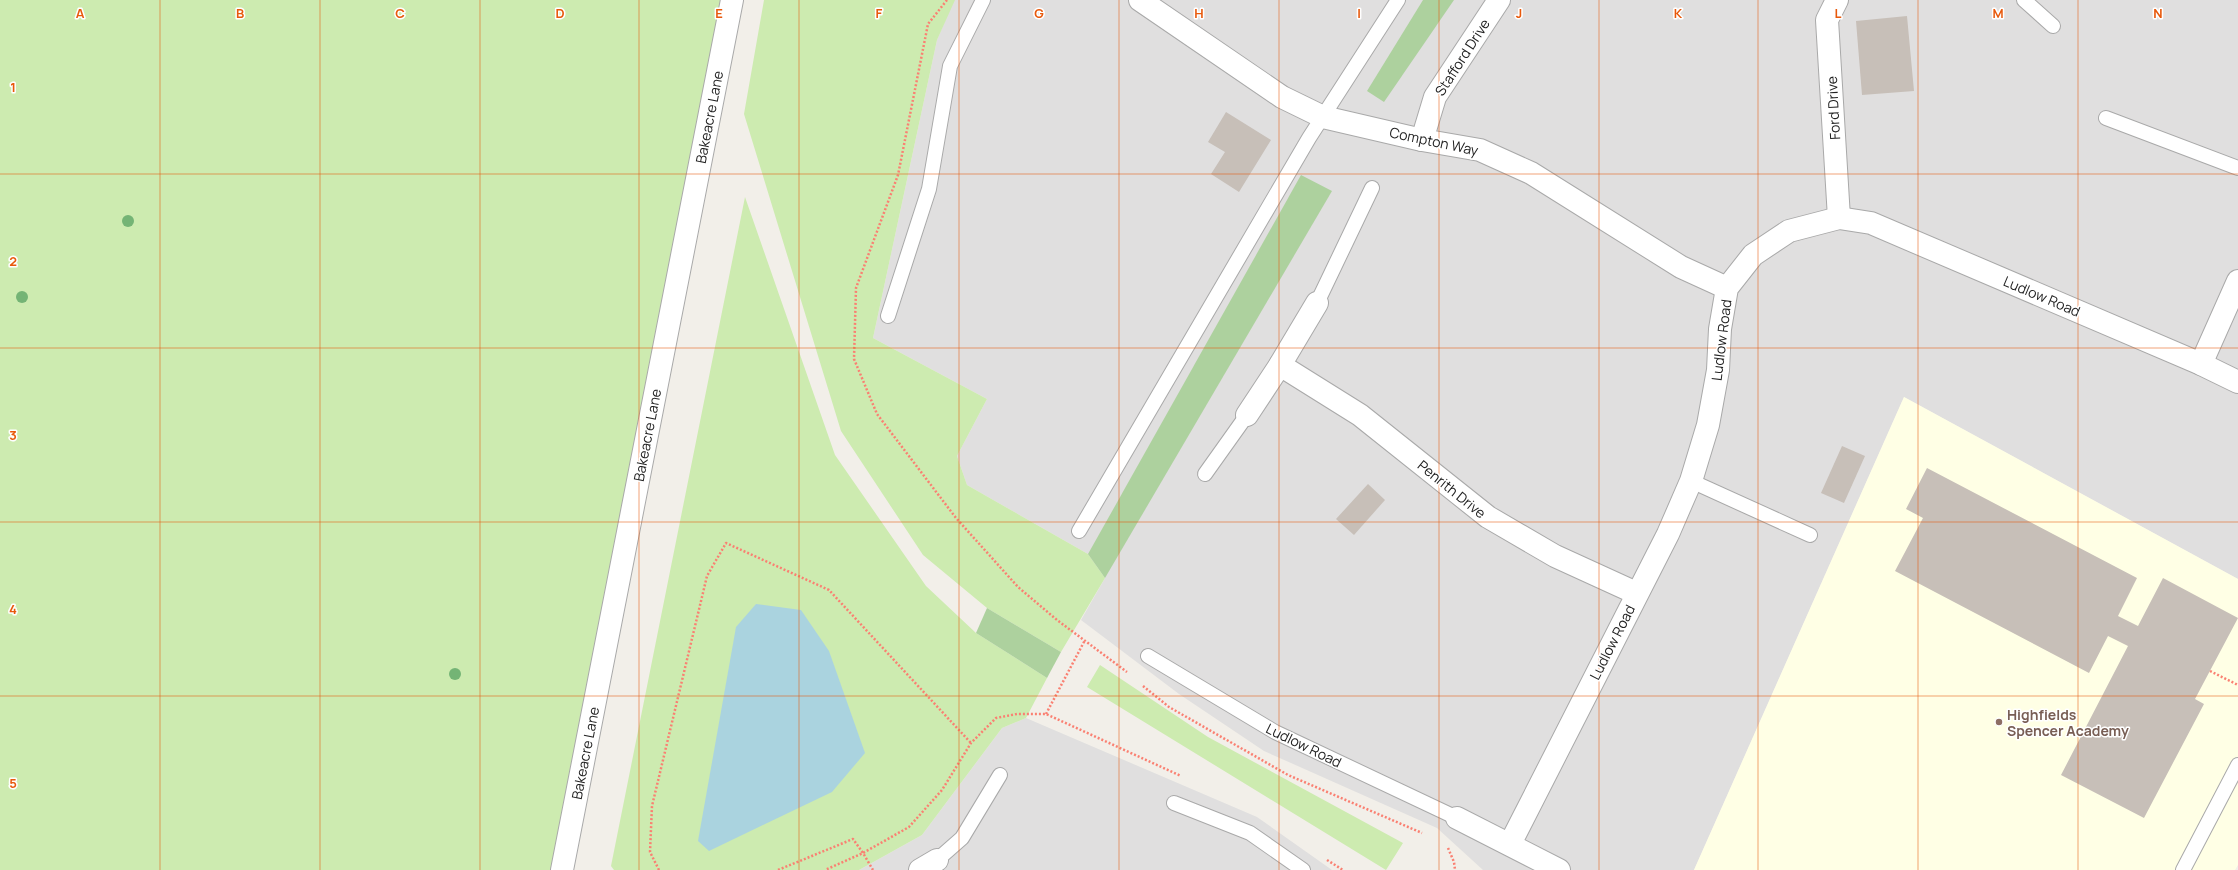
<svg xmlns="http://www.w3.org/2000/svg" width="2238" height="870" font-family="Manrope,sans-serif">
	<rect width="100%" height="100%" fill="#f2efe9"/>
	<!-- residential -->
	<g fill="#e0dfdf">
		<polygon points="954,0 2238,0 2238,579 1904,397 1694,870 1483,870 1437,828 1264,751 1179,694 1081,620 1105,578 1088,554 967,485 957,456 987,399 873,338 937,40"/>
		<polygon points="1026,718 1257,817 1332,870 859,870 922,835 1002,728"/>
	</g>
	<!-- education -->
	<polygon fill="#ffffe5" points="1904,397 2238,579 2238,865 2235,870 1694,870"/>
	<!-- grass -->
	<g fill="#cdebb0">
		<polygon points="0,0 732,0 559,870 0,870"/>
		<polygon points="764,0 955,0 937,40 873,338 987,399 957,456 967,485 1088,554 1105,578 1061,652 987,608 923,555 841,431 744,114"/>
		<polygon points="745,197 835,455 926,586 976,633 1047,678 1026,718 1002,728 922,835 859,870 614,870 611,866"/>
		<polygon points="1100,665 1208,737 1403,843 1386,870 1087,687"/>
	</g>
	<!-- forest -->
	<g fill="#add19e">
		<polygon points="1423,0 1454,0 1384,102 1367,91"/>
		<polygon points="1301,175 1332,191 1105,578 1088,554"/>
		<polygon points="987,608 1061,652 1047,678 976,633"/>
	</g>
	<!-- water -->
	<polygon fill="#aad3df" points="756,604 801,610 829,651 865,753 832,792 709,851 698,841 736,627"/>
	<!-- building -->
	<g fill="#c7bfb8">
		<polygon points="1907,16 1914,91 1862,95 1856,21"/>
		<polygon points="1226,112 1271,140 1239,192 1211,174 1225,152 1208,142"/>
		<polygon points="1842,446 1865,456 1844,503 1821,493"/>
		<polygon points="1927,468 2137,578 2118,616 2138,626 2163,578 2238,618 2195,699 2204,704 2144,818 2061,775 2128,646 2108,636 2089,673 1895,571 1923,518 1906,509"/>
		<polygon points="1368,484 1385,500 1354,535 1336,519"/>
	</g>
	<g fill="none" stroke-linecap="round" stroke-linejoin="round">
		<!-- service casing -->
		<g stroke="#a9a9a9" stroke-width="16">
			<g id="service">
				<polyline points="2024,0 2053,26"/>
				<polyline points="2106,118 2238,168"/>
				<polyline points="1317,303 1372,188"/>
				<polyline points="888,316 929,189 950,66 983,0"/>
				<polyline points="1205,474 1247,415"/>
				<polyline points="1691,481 1810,535"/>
				<polyline points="1079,531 1309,138 1398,0"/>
				<polyline points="1148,656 1275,732 1457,818"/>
				<polyline points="1174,803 1250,833 1303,870"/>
				<polyline points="937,860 962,838 1000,775"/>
				<polyline points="2183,870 2238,765"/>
			</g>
		</g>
		<!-- minor casing -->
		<g stroke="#a9a9a9" stroke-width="24">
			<g id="minor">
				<polyline points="1140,0 1282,97 1323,117 1422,140 1480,150 1531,173 1681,267 1727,288"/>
				<polyline points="1837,0 1827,20 1839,218"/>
				<polyline points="1422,140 1435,97 1499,0"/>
				<polyline points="2201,364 2238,281"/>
				<polyline points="1280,365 1360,415 1488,517 1555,556 1636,593"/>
				<polyline points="1247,415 1280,365 1317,303"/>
				<polyline points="1457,818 1559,870"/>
				<polyline points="1510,844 1668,534 1691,481 1708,425 1718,370 1720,329 1727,288 1753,255 1789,231 1839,218 1871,223 2201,364 2238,382"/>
				<polyline points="920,870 937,860"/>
			</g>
		</g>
		<!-- tertiary casing -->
		<g stroke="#a9a9a9" stroke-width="24">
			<polyline id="tertiary" points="562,870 732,0"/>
		</g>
		<!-- path -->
		<g stroke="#fa8072" stroke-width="2.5" stroke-dasharray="2 2" stroke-linecap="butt">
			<polyline points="947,0 928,24 898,175 856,288 854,359 877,414 956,518 1018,587 1057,620 1127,672"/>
			<polyline points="2210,671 2238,685"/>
			<polyline points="1143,686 1169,707 1288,775 1422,833"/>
			<polyline points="1046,714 1085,640"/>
			<polyline points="1448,848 1454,862 1455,870"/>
			<polyline points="1327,860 1343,870"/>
			<polyline points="659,870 650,852 652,806 707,576 726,543 829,590 971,743"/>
			<polyline points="778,870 853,839 863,853 825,870"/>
			<polyline points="873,870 863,853 909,827 942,790 971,743 996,718 1017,714 1046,714 1181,776"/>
		</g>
		<!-- service -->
		<use href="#service" stroke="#fff" stroke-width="14"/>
		<!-- minor -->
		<use href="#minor" stroke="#fff" stroke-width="22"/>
		<!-- tertiary -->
		<use href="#tertiary" stroke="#fff" stroke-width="22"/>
	</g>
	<!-- trees -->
	<g fill="#74b475">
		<circle cx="128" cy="221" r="6"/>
		<circle cx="22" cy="297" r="6"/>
		<circle cx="455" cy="674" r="6"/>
	</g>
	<!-- grid -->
	<path fill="none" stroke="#e8590c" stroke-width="1" stroke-opacity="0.55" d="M160 0V870M320 0V870M480 0V870M639 0V870M799 0V870M959 0V870M1119 0V870M1279 0V870M1439 0V870M1599 0V870M1758 0V870M1918 0V870M2078 0V870M0 174H2238M0 348H2238M0 522H2238M0 696H2238"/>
	<!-- markers -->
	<circle fill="#8d6e63" stroke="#fff" stroke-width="1.5" cx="1999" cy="722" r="4"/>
	<g text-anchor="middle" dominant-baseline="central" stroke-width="3" stroke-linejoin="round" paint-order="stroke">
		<!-- street labels -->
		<g font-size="14" fill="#222" stroke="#fff">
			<text transform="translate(1462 57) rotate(-57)">Stafford Drive</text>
			<text transform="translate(1833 108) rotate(-93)">Ford Drive</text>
			<text transform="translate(709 117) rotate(-79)">Bakeacre Lane</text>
			<text transform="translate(1434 141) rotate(12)">Compton Way</text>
			<text transform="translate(2042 296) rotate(23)">Ludlow Road</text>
			<text transform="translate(1721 340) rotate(-83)">Ludlow Road</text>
			<text transform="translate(647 435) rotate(-79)">Bakeacre Lane</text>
			<text transform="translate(1452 489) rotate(39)">Penrith Drive</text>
			<text transform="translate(1612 642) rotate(-63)">Ludlow Road</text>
			<text transform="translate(1304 745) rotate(26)">Ludlow Road</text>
			<text transform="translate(585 753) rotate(-79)">Bakeacre Lane</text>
		</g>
		<!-- education labels -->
		<g font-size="14" font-weight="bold" fill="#785e54" stroke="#fff" text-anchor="start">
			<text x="2007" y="714">Highfields<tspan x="2007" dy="16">Spencer Academy</tspan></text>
		</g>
	</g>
	<g font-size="13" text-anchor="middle" font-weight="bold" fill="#e8590c" stroke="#fff" stroke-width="3" stroke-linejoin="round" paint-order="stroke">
		<text x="80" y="18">A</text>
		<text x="240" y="18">B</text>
		<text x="400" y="18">C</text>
		<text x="560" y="18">D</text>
		<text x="719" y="18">E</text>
		<text x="879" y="18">F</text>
		<text x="1039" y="18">G</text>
		<text x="1199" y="18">H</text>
		<text x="1359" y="18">I</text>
		<text x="1519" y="18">J</text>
		<text x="1678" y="18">K</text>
		<text x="1838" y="18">L</text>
		<text x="1998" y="18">M</text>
		<text x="2158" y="18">N</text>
		<text x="13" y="92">1</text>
		<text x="13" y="266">2</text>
		<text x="13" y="440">3</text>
		<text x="13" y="614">4</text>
		<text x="13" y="788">5</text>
	</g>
</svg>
